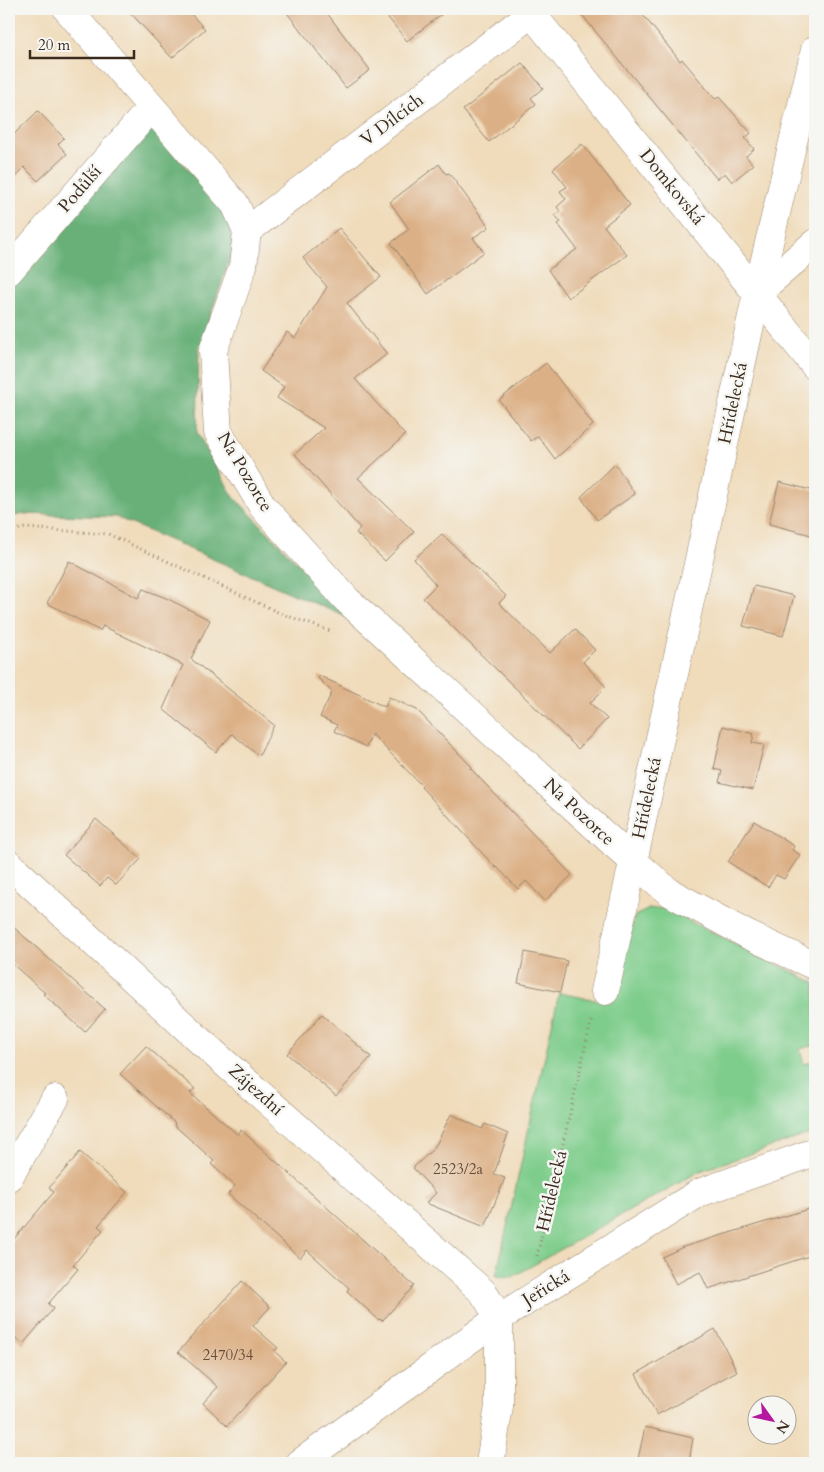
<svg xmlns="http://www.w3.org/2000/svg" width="824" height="1472" font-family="Cardo,serif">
	<rect width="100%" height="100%" fill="#f6f6f2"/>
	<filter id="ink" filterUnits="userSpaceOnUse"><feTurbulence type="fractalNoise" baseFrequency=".02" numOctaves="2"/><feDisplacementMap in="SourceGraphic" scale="10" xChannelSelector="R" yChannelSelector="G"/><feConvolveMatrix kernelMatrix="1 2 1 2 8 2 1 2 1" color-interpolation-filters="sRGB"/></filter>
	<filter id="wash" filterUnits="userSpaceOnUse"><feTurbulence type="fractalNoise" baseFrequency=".0096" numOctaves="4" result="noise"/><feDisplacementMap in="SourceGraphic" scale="20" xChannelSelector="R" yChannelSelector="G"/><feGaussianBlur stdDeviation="1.12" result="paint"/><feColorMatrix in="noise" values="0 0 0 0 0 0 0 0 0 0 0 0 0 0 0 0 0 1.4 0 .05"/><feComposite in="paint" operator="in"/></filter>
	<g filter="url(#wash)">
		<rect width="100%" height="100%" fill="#f0dcbb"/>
		<!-- green -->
		<polygon fill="#7fcd8c" stroke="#5d7c55" points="663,908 815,983 815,1045 800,1049 804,1064 815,1061 815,1132 700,1171 512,1277 496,1276 559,993 611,1003 635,916 649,909"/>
		<!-- forest -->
		<polygon fill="#67b078" stroke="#516d4b" points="149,126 225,210 234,246 199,349 197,433 233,496 353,620 116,517 24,514 9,517 9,286 78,201"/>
		<g id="blocks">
			<!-- building -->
			<g fill="#dcb086">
				<polygon points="127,9 186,9 205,29 172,58"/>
				<polygon points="284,9 324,9 370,70 346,88"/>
				<polygon points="381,9 448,9 407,41"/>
				<polygon points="577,9 638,9 680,61 682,59 715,99 719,97 751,133 745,138 754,149 746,156 753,165 732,182 725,173 717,179"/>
				<polygon points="522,63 543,88 531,98 536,104 489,142 463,110"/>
				<polygon points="38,111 64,138 58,144 67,154 38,181 24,167 9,186 9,139"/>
				<polygon points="582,144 630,205 604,226 627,255 568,298 548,270 577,249 558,224 561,222 555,215 560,211 557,207 566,199 560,191 567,187 553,169"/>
				<polygon points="439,164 446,174 449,173 489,227 473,238 484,252 428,294 391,243 409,229 390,202"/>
				<polygon points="339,228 381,277 347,303 387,354 355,379 405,435 358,478 414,532 385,561 356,533 360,528 295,454 324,428 277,398 284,387 261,371 287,332 295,338 327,287 303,258"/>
				<polygon points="546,363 581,408 593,425 555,459 538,436 531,441 499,400"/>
				<polygon points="615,464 635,494 597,520 581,497"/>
				<polygon points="779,482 815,491 815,536 769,524"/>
				<polygon points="442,534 506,596 499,603 550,653 575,629 595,650 583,662 606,687 590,703 607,719 578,749 423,598 436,585 414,559"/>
				<polygon points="69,561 138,598 143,589 166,598 210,620 191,659 274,725 259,756 232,734 216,752 163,709 183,665 103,626 100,631 47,603"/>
				<polygon points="754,586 794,596 783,636 743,626"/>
				<polygon points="320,676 385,707 389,697 417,710 472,767 470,768 572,875 545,901 526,881 518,889 497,867 496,868 421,787 422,786 372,734 366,747 334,731 337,725 320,717 332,692 318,678"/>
				<polygon points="723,726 754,734 752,743 764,745 753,790 719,782 722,771 714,769"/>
				<polygon points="96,819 141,859 116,885 107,878 100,886 64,855"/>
				<polygon points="754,821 794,846 792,850 800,855 784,879 776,875 768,887 728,862"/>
				<polygon points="9,923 105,1009 85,1032 43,994 45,993 9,961"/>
				<polygon points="525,952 567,961 560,992 518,983"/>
				<polygon points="322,1014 371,1057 336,1096 287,1054"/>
				<polygon points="146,1046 195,1089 190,1093 238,1135 241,1130 414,1286 382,1321 380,1319 379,1320 347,1291 349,1288 307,1250 300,1258 228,1194 235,1186 211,1164 214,1161 174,1125 175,1123 120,1074"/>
				<polygon points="451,1114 482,1129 485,1124 508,1134 494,1174 505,1178 485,1227 426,1203 436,1193 413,1168 433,1149 437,1143"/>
				<polygon points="80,1152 127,1192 98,1226 103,1230 73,1265 78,1269 48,1304 54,1308 23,1344 9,1332 9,1245 54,1192 49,1188"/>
				<polygon points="815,1207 815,1254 708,1289 700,1272 676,1284 662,1257 683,1247"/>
				<polygon points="242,1281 270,1307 253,1326 278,1348 274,1351 286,1362 227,1426 203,1403 218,1387 178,1352"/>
				<polygon points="715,1329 737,1371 657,1415 636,1374"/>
				<polygon points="645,1427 693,1438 689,1463 661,1463 638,1459"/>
			</g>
		</g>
	</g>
	<g filter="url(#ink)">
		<use href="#blocks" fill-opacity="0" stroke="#96836c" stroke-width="1"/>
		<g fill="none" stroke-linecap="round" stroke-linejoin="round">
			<!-- street casing -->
			<g stroke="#96836c" stroke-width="29">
				<g id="street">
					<polyline points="67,9 235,204 247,231"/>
					<polyline points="528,9 815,366"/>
					<polyline points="247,231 243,266 213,351 218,432 263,507 347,600 634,862 669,892 748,935 815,966"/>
					<polyline points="247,231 537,9"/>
					<polyline points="9,271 151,108"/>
					<polyline points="757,293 815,243"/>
					<polyline points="9,864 208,1048 483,1292 499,1318"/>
					<polyline points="605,991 757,293 815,50"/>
					<polyline points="9,1177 55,1099"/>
					<polyline points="300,1463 499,1318 699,1193 815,1152"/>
					<polyline points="490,1463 499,1406 499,1318"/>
				</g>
			</g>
			<!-- path -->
			<g stroke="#96836c" stroke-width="3" stroke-dasharray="1 4" stroke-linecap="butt">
				<polyline points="9,531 26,528 108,534 282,614 333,632"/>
				<polyline points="537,1256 592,1018"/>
			</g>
			<!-- street -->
			<use href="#street" stroke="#fff" stroke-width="28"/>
		</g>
	</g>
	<g text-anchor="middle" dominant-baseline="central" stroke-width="5" stroke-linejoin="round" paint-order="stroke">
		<!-- number labels -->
		<g font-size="15" fill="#634c38">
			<text x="458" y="1169">2523/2a</text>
			<text x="228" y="1355">2470/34</text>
		</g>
		<!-- street labels -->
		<g font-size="18" fill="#3b2a1e" stroke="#f6f6f2">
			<text transform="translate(392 120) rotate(-37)">V Dílcích</text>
			<text transform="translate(672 187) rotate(51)">Domkovská</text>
			<text transform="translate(80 189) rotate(-49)">Podůlší</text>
			<text transform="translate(733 403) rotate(-78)">Hřídelecká</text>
			<text transform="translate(245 472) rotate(59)">Na Pozorce</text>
			<text transform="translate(647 798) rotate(-78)">Hřídelecká</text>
			<text transform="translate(579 812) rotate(43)">Na Pozorce</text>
			<text transform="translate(256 1090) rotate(42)">Zájezdní</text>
			<text transform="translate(552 1191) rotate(-77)">Hřídelecká</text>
			<text transform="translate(546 1288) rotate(-32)">Jeřická</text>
		</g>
	</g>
	<!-- margin -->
	<rect width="824" height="1472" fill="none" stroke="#f6f6f2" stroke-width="30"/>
	<!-- north arrow -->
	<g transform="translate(772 1420) rotate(123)"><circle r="24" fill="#f6f6f2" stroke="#aba49d"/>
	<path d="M0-4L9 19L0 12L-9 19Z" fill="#b5179e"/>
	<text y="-8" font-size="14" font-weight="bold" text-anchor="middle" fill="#3b2a1e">N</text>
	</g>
	<!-- scale -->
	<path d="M30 50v8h104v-8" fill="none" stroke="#3b2a1e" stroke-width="2.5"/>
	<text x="38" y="50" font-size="15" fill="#3b2a1e" stroke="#f6f6f2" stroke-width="4" paint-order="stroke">20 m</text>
</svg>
